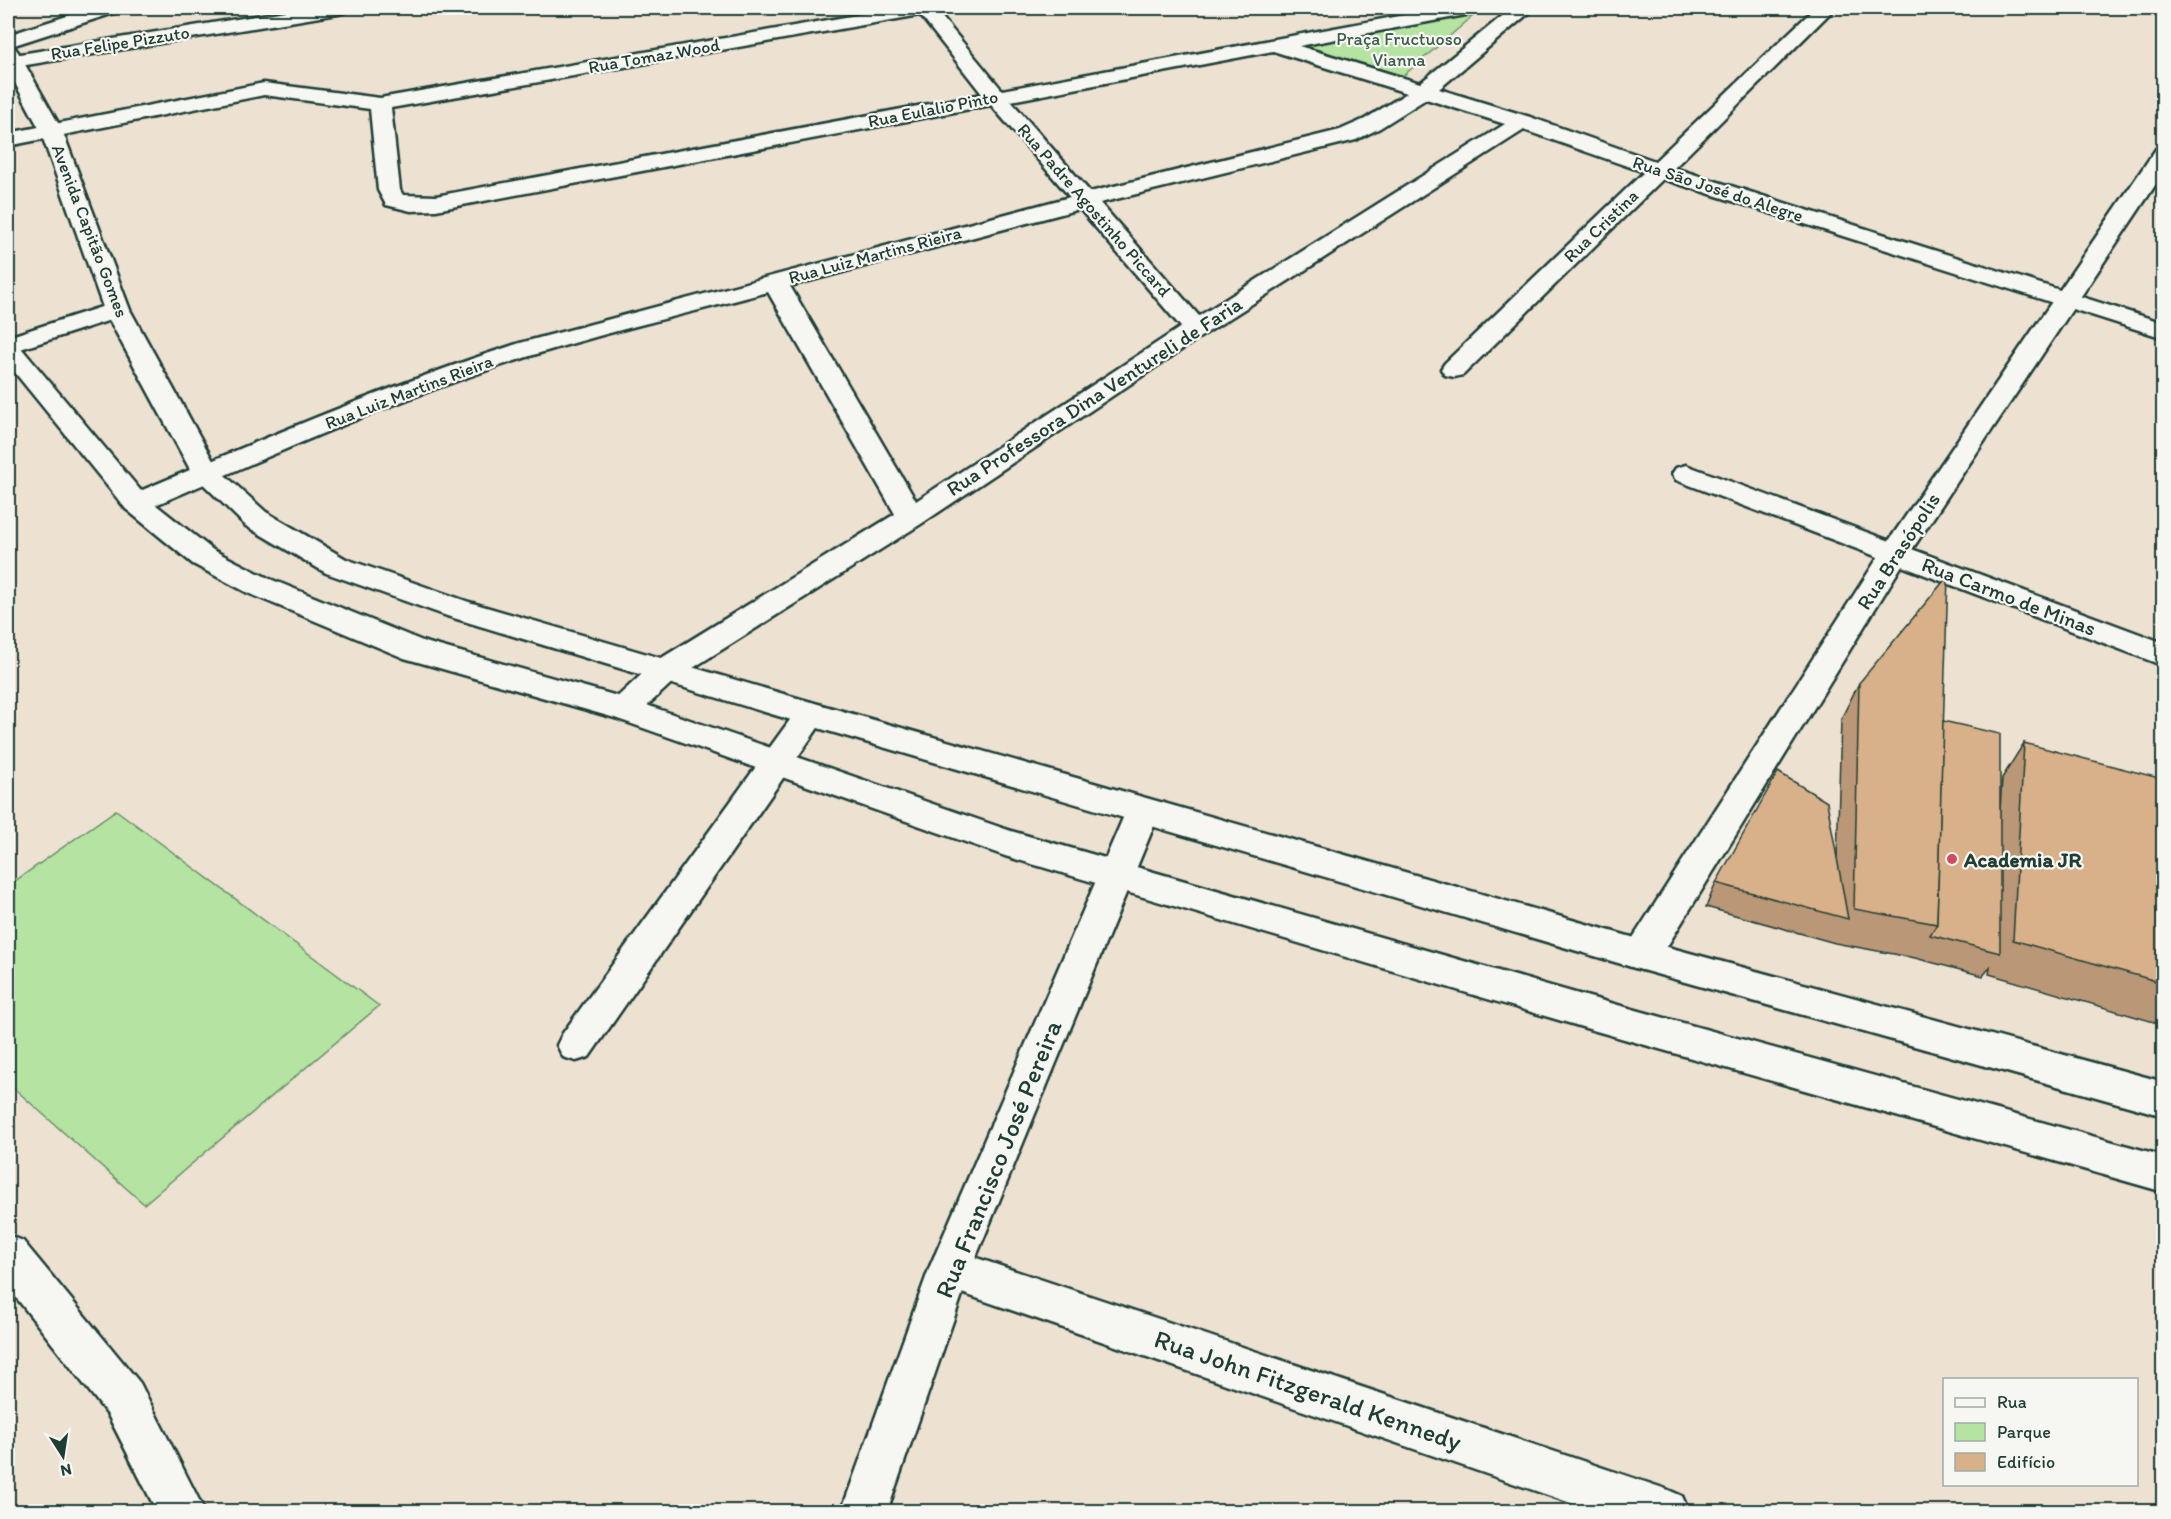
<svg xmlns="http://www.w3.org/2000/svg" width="2171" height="1519" font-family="Itim,sans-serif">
	<rect width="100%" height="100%" fill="#ede1d2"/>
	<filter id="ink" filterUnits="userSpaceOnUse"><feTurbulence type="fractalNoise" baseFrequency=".0167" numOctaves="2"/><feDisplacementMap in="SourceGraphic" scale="12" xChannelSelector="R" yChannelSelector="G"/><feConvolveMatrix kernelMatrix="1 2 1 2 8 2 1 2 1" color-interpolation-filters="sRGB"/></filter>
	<g filter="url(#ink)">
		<!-- green -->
		<g fill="#b4e3a2" stroke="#6a906b" stroke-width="1.5">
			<polygon points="1480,10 1403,76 1302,45"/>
			<polygon points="116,810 379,1006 144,1204 8,1083 8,886"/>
		</g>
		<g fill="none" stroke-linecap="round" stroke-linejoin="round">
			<!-- minor casing -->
			<g stroke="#1f3d34" stroke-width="5">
				<g id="minor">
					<polygon points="92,8 120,8 117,12 8,47 8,35"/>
					<polygon points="305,8 348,8 345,12 338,14 8,68 8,56"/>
					<path d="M897 8H937L936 10 1002 90 1442 8H1480L1478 12 1471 14 1299 46 1420 83 1512 8H1532L1530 12 1439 89 1530 117 1655 161 1815 8H1835L1674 168 2164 323V338L1663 179 1463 375 1454 377 1445 375 1441 369 1445 363 1644 172 1524 130 1205 334 921 524 677 678 635 717 624 721 613 717 608 709 613 701 655 662 895 514 768 292C675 317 579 338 488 370 371 410 259 461 146 509L136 512 126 509 122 503 126 497C256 442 385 386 520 343L1070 197 991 105 436 210 411 211 386 205 378 190 370 109 264 95 8 146V133L264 83 380 98ZM920 15 982 94 436 196 403 195 400 190 391 108ZM1273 51 1407 93 1365 119 1340 130 1090 192 1011 101ZM1426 99 1505 124 1199 316 1100 203 1356 140 1380 128ZM1080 209 1181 327 916 501 790 286Z"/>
					<polygon points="117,302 126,305 130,310 126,315 8,353 8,337"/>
					<polygon points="1686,465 2164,643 2164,666 1676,480 1672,474 1676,468"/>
					<polygon points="811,702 822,706 827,714 822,722 589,1057 576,1061 563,1057 557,1045 563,1033 800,706"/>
					<polygon points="950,1249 1666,1489 1682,1496 1689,1512 1597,1512 950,1289 935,1283 929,1269 935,1255"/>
				</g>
			</g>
			<!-- tertiary casing -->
			<g stroke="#1f3d34" stroke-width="5">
				<g id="tertiary">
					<polygon points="2164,147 2164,172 1907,557 1655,966 1642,970 1629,966 1624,955 1629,944 1886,545 2156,149"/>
					<polygon points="1143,798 1155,802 1160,811 971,1269 887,1512 841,1512 929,1269 1126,811 1131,802"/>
					<polygon points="8,1235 23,1241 140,1383 205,1512 157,1512 108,1415 8,1287"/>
				</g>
			</g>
			<!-- secondary casing -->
			<g stroke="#1f3d34" stroke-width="5">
				<g id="secondary">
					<polygon points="8,46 15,48 18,52 62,130 130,310 217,468 266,512 346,559 469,602 811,702 1642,940 2164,1082 2164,1116 1642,970 811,726 447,616 326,573 246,526 192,473 104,310 40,130 8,70"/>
					<polygon points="8,340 17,343 146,497 213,550 270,579 425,642 635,701 1011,831 1589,997 2164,1156 2164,1192 1589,1029 1005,856 615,718 404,658 248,593 193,564 126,509 8,364"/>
				</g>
			</g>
			<!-- minor -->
			<use href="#minor" fill="#f6f6f2" fill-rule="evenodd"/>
			<!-- tertiary -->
			<use href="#tertiary" fill="#f6f6f2" fill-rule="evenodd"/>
			<!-- secondary -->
			<use href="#secondary" fill="#f6f6f2" fill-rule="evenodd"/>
		</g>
		<!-- wall -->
		<polygon fill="#ba9776" stroke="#1f3d34" stroke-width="1.5" points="1859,683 1943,721 2000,810 2002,778 2024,743 2163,983 2163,1016 2157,1023 1989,974 1990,967 1983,976 1915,958 1835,943 1706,907 1716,883 1837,859 1841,719"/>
		<!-- building -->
		<g fill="#d8b089" stroke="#1f3d34" stroke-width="1.5">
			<polygon points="1948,576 1937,924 1854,909 1859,683"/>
			<polygon points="1943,721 2000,734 2000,953 1930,935 1937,924"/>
			<polygon points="2024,743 2163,779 2163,983 2013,940"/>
			<polygon points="1778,772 1827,802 1848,919 1716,883"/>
		</g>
	</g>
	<!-- markers -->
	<circle fill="#d1495b" stroke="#f6f6f2" stroke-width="2" cx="1952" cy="859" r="6"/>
	<g text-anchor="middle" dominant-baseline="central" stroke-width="4.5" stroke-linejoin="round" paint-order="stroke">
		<!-- far-park labels -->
		<g font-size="18" fill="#3d5e4a" stroke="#f6f6f2">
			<text x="1399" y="39">Praça Fructuoso<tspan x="1399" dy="21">Vianna</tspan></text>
		</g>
		<!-- far-street labels -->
		<g font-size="18" fill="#1f3d34" stroke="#f6f6f2">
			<text transform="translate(120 43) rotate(-9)">Rua Felipe Pizzuto</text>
			<text transform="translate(654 56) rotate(-10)">Rua Tomaz Wood</text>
			<text transform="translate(933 109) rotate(-11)">Rua Eulalio Pinto</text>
			<text transform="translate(1718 189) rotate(18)">Rua São José do Alegre</text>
			<text transform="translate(1094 210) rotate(49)">Rua Padre Agostinho Piccard</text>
			<text transform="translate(1601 226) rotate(-44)">Rua Cristina</text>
			<text transform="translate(90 231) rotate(69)">Avenida Capitão Gomes</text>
			<text transform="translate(875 255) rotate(-15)">Rua Luiz Martins Rieira</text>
			<text transform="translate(409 392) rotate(-21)">Rua Luiz Martins Rieira</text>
		</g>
		<!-- street labels -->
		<g font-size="21" fill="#1f3d34" stroke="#f6f6f2">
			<text transform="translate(1094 396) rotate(-33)">Rua Professora Dina Ventureli de Faria</text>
			<text transform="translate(1898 551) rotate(-57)">Rua Brasópolis</text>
			<text transform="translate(2009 596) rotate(21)">Rua Carmo de Minas</text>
		</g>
		<!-- poi labels -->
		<g font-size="21" font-weight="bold" fill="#1f3d34" stroke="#f6f6f2" text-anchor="start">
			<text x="1964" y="859">Academia JR</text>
		</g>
		<!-- near-street labels -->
		<g font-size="26" fill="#1f3d34" stroke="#f6f6f2">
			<text transform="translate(998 1159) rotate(-68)">Rua Francisco José Pereira</text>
			<text transform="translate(1308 1390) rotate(19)">Rua John Fitzgerald Kennedy</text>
		</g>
	</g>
	<!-- margin -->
	<rect width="2171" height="1519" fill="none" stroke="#f6f6f2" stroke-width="30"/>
	<rect x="15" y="15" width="2141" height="1489" fill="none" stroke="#1f3d34" stroke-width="2" filter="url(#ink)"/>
	<!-- legend -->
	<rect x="1943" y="1378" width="195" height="108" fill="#f6f6f2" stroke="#a0aca6" stroke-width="1.5"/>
	<rect x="1955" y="1398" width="30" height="9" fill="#f6f6f2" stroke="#a0aca6" stroke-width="1.5"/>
	<text x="1997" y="1408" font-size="18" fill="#1f3d34">Rua</text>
	<rect x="1955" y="1423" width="30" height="18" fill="#b4e3a2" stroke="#a0aca6" stroke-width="1.5"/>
	<text x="1997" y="1438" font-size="18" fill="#1f3d34">Parque</text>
	<rect x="1955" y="1453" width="30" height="18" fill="#d8b089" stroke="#a0aca6" stroke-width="1.5"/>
	<text x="1997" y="1468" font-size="18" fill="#1f3d34">Edifício</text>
	<!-- north arrow -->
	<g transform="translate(63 1456) rotate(168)" stroke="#f6f6f2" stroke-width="4.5" paint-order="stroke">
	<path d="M0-4.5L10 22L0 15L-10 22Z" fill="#1f3d34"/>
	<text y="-9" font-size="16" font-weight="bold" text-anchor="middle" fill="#1f3d34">N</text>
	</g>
</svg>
